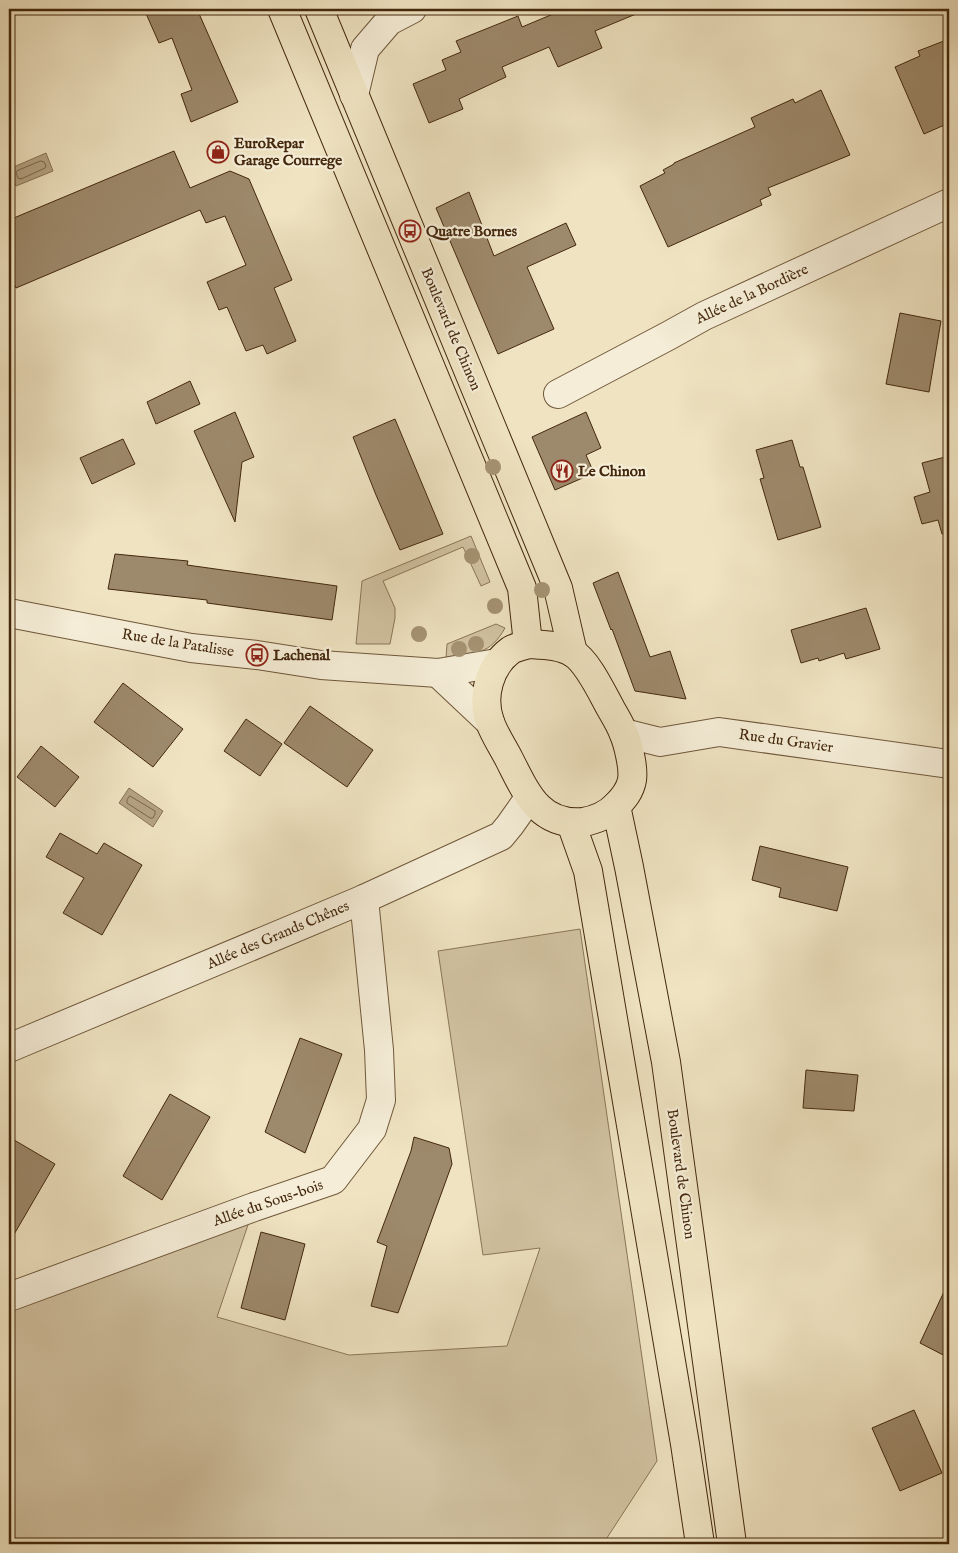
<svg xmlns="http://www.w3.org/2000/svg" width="958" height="1553" font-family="'IM FELL English',serif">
	<rect width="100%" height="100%" fill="#efe3c1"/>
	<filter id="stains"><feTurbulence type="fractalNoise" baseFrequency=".004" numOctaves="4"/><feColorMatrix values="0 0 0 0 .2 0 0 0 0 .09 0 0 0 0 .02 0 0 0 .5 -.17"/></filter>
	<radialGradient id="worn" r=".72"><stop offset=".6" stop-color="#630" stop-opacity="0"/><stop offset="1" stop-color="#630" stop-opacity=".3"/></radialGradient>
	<!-- green -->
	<g fill="#d2c3a2" stroke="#8b7658">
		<polygon points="471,536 490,582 481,586 463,547 383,581 395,608 395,618 390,644 356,644 362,581"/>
		<path d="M496 624 505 628C491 654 473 655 446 658L447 644Z"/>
		<polygon points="580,929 657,1461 603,1544 9,1544 9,1297 254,1207 217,1317 349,1355 507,1346 540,1248 483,1255 438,951"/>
	</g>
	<!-- water -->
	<g fill="#b5a384" stroke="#887254">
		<polygon points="46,153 53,171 16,186 9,169"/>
		<polygon points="129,788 163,811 153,827 119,803"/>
	</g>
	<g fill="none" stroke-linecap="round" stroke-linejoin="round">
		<!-- shore -->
		<g stroke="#7c6648" stroke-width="1">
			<polygon points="41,161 44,162 46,166 45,168 21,179 18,178 16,173 17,171"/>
			<polygon points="130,796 155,811 155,814 153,818 150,818 127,803 127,800"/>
		</g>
	</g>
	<!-- building -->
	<g fill="#9d896b" stroke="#44280d">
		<polygon points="144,9 197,9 238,102 191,122 181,94 192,90 172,38 159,43"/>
		<polygon points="565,9 648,9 595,31 602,48 558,67 549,47 502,67 506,77 459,99 463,109 429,123 413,84 446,70 442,60 461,52 456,41 518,16 522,27"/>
		<polygon points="949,39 949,123 924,134 895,67 920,56 918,51"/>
		<polygon points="821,90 850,155 768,188 771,195 760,200 762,205 668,247 640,186 665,173 663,170 674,164 674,163 755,127 751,118 793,99 795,103"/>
		<polygon points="174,151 190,188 230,171 249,179 292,280 274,288 296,341 267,354 263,345 246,351 227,307 219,310 207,282 246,265 225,216 206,223 200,210 16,288 9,270 9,220"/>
		<polygon points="469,192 494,256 566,223 576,245 527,267 554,329 498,354 436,208"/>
		<polygon points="900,313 941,321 929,392 886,384"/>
		<polygon points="190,381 200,404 156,424 147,402"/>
		<polygon points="235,412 254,457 242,462 235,522 194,431"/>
		<polygon points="586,412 601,448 586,455 594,473 555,490 532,437"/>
		<polygon points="395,419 443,534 400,550 376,495 353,437"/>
		<polygon points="123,439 135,464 92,484 80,458"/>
		<polygon points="792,440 800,467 803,467 821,527 778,540 760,479 764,478 756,450"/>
		<polygon points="949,456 949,533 942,534 938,520 922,524 914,497 930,492 922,463"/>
		<polygon points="115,554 188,561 187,565 337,586 332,620 207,603 207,600 108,589"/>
		<polygon points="618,572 650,657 670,651 686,699 635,691 612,629 611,630 593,583"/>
		<polygon points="866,608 880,649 846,659 844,653 819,661 818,658 801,663 791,630"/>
		<polygon points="123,683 183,729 153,767 94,722"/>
		<polygon points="310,706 373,750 347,787 284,743"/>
		<polygon points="246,719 282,744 260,776 224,751"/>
		<polygon points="41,746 79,777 55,807 17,777"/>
		<polygon points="60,833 97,854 104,843 142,865 102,935 63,913 84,878 46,857"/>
		<polygon points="760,846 848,867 837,911 779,897 781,888 752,880"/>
		<polygon points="300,1038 342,1054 305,1153 265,1132"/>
		<polygon points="806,1070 858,1075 854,1111 803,1108"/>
		<polygon points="170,1094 210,1117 162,1200 123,1176"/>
		<polygon points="9,1137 55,1164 9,1243"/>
		<polygon points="414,1137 449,1148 452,1164 398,1313 371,1306 387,1246 377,1242 411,1151"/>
		<polygon points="261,1232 305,1244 285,1320 241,1308"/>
		<polygon points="949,1281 949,1358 920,1343"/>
		<polygon points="914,1410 942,1473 900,1491 872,1428"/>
	</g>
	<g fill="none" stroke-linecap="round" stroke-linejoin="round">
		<!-- street casing -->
		<g stroke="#6f573a" stroke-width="30">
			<g id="street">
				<polyline points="354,95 365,49 389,21 412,9"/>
				<polyline points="558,394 668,336 704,316 949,203"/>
				<polyline points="9,613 191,648 257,655 321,665 438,673 497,663"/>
				<polyline points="438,673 490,722"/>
				<polyline points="624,733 660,742 719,732 949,764"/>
				<polyline points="9,1048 364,899 501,836 510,825 529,798"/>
				<polyline points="9,1297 254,1207 333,1180 372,1129 381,1100 379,1050 364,899"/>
			</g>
		</g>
		<!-- primary casing -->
		<g stroke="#44280d" stroke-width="30">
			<g id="primary">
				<polyline points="282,9 522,588 528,644"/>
				<polyline points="319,9 558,588 573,653"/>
				<path d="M528 644C543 645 560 645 573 653 588 662 602 693 611 709 615 716 620 724 623 732 628 743 634 768 632 780 630 791 624 798 616 806 607 815 595 820 583 822 539 826 526 792 509 759 503 747 494 734 490 722 481 697 489 666 511 650 516 647 523 646 528 644Z"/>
				<polyline points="616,806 629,867 666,1062 732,1544"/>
				<polyline points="571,823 588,871 685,1444 700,1544"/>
			</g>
		</g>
		<!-- street -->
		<use href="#street" stroke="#f5edd7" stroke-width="28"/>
		<!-- primary -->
		<use href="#primary" stroke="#efe3c1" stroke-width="28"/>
	</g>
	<!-- trees -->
	<g fill="#a59272">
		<circle cx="493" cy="467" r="8"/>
		<circle cx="472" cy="556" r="8"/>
		<circle cx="542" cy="590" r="8"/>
		<circle cx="495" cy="606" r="8"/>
		<circle cx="419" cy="634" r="8"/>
		<circle cx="476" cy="644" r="8"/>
		<circle cx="459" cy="649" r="8"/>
	</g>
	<!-- icons -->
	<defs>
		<g id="shop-ring" transform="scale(1.125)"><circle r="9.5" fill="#f5edd7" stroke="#8f2418" stroke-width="1.5"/><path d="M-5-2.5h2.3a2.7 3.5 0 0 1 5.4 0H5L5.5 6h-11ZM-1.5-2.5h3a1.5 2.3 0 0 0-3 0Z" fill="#8f2418"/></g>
		<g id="bus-ring" transform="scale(1.125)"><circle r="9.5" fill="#f5edd7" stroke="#8f2418" stroke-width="1.5"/><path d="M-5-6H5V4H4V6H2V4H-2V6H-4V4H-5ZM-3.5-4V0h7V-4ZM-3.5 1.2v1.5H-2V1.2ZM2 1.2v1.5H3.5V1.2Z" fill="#8f2418"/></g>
		<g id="restaurant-ring" transform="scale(1.125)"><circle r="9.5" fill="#f5edd7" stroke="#8f2418" stroke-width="1.5"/><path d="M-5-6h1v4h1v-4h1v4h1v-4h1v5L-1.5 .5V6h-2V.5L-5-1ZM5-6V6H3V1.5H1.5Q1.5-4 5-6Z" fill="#8f2418"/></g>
	</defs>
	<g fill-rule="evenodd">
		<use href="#shop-ring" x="218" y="152"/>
		<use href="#bus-ring" x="410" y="231"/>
		<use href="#restaurant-ring" x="562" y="471"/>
		<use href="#bus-ring" x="257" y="655"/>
	</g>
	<g text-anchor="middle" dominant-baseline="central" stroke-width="4.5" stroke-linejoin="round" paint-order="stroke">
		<!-- poi labels -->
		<g font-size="15" font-weight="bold" fill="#44280d" stroke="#f5edd7" text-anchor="start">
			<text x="234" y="143">EuroRepar<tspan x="234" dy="17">Garage Courrege</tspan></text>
			<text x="426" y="231">Quatre Bornes</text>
			<text x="578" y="471">Le Chinon</text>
			<text x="273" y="655">Lachenal</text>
		</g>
		<!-- street labels -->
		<g font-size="15" fill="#44280d" stroke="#f5edd7">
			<text transform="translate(752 294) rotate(-25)">Allée de la Bordière</text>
			<text transform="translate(451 329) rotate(67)">Boulevard de Chinon</text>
			<text transform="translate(178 643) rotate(9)">Rue de la Patalisse</text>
			<text transform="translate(786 741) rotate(8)">Rue du Gravier</text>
			<text transform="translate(278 935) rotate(-23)">Allée des Grands Chênes</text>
			<text transform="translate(681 1174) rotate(82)">Boulevard de Chinon</text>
			<text transform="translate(268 1203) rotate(-19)">Allée du Sous-bois</text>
		</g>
	</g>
	<!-- margin -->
	<rect width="958" height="1553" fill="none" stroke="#efe3c1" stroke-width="30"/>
	<rect x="10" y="10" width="938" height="1533" fill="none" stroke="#44280d" stroke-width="2.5"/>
	<rect x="15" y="15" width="928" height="1523" fill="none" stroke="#44280d"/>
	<rect width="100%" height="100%" filter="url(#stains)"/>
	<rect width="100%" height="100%" fill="url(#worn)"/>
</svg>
